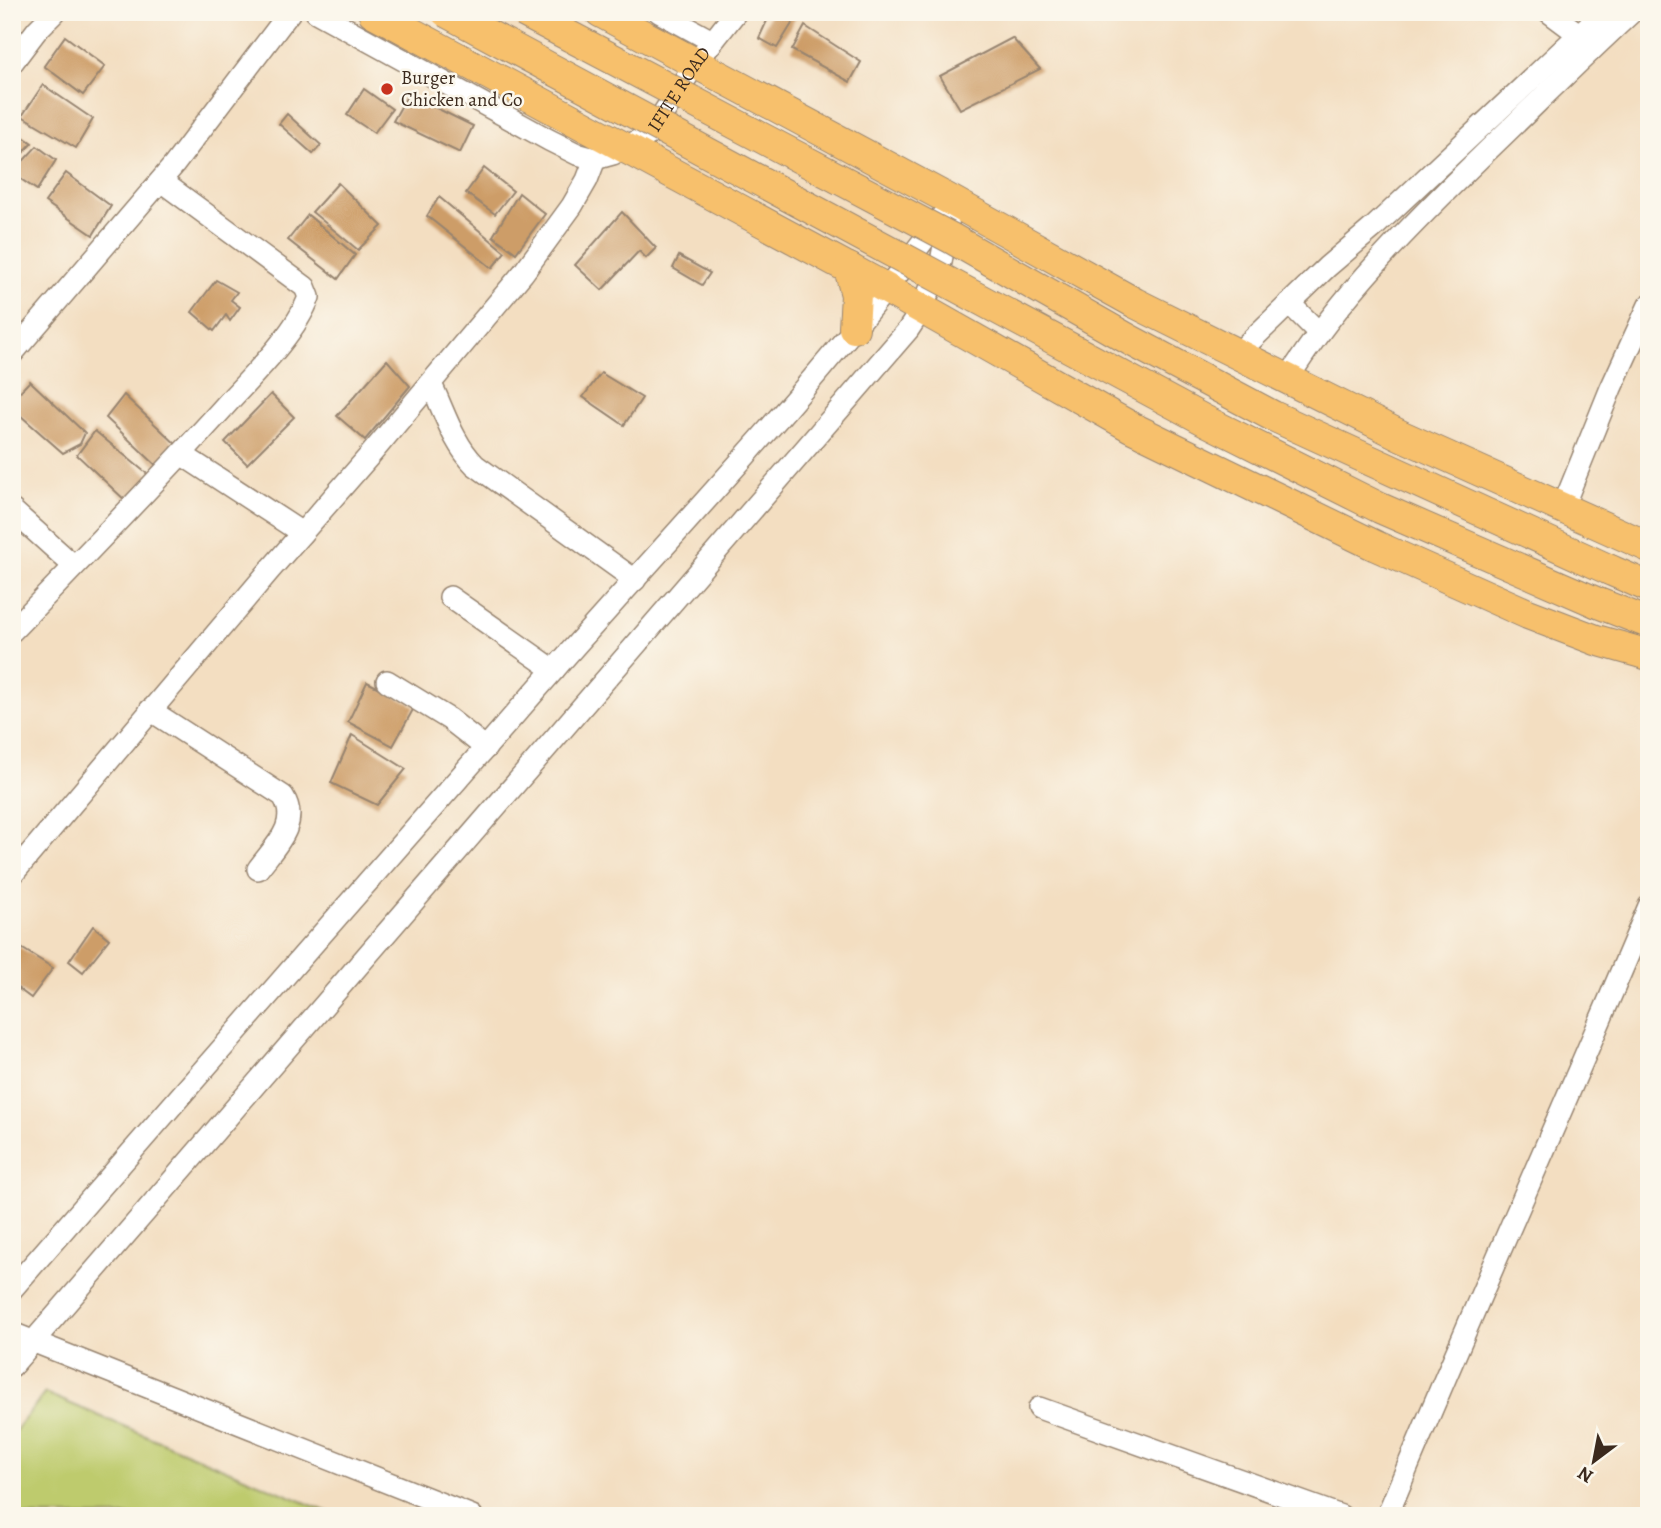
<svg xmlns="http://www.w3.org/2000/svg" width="1661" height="1528" font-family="Alegreya,serif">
	<rect width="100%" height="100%" fill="#fbf7ec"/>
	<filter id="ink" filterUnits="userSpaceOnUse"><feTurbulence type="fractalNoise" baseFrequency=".0143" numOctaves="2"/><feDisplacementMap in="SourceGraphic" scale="14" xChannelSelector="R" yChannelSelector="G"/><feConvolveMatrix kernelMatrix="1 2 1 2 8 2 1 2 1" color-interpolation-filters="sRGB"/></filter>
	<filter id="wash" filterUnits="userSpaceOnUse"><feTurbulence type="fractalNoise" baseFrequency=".00686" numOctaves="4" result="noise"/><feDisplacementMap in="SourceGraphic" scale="28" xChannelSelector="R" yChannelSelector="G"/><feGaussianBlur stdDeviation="1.57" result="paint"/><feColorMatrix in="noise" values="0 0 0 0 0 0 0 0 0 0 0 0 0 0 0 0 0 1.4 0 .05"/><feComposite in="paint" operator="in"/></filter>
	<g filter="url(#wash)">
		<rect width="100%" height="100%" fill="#f3dec1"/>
		<!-- green -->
		<polygon fill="#becb6d" stroke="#7c7a46" stroke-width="2" points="45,1393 337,1516 12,1516 12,1435"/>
		<g id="blocks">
			<!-- building -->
			<g fill="#cd9d68">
				<polygon points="771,12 798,14 777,48 759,38"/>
				<polygon points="805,26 861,62 850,82 792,50"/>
				<polygon points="65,36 105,66 83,95 44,66"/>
				<polygon points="1012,38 1040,69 960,109 940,76"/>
				<polygon points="43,85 93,119 76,148 22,116"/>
				<polygon points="364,89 392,109 374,133 347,115"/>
				<polygon points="408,94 473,126 460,153 393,121"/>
				<polygon points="287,114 321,145 313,154 279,124"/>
				<polygon points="12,129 32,143 12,165"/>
				<polygon points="37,146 56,160 37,190 12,173"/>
				<polygon points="484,168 513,191 495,214 466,193"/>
				<polygon points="66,173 111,206 93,235 45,202"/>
				<polygon points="338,183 382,226 358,250 312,212"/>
				<polygon points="519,193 545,214 516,253 493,236"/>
				<polygon points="439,197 505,252 492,268 427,216"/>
				<polygon points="622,212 656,248 646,258 639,251 602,290 575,265"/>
				<polygon points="308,215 355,255 338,279 288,240"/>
				<polygon points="679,256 710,273 702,285 673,268"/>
				<polygon points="216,280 237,292 231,300 240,307 230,321 226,315 214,331 192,312"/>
				<polygon points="387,360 410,386 365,440 337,416"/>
				<polygon points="601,373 642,398 624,425 583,397"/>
				<polygon points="30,381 85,433 80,444 63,453 12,408 12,400"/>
				<polygon points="271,394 294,417 247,464 225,442"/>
				<polygon points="124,395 179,447 159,468 106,418"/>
				<polygon points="95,431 151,477 127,502 77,455"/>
				<polygon points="367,682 415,706 393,746 348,722"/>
				<polygon points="352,735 406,769 377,805 331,783"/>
				<polygon points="93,926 109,939 83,972 69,961"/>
				<polygon points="15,944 53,968 31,998 12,984 12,948"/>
			</g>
		</g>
	</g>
	<g filter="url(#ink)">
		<use href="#blocks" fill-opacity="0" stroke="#978470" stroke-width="2"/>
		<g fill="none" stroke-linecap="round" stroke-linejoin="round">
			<!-- minor casing -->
			<g stroke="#978470" stroke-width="24">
				<g id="minor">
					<path id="s1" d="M316 12 549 140 577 154 595 159 613 154 650 134 695 64 736 12"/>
					<polyline points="659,12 712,41"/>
					<polyline points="1549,12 1588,41"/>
					<polyline points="12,63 37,30 55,12"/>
					<polyline points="1289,303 1319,333"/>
					<polyline points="12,354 174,165 290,12"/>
					<polyline points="1237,354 1327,267 1374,227 1603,12"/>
					<path d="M1287 380C1340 295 1414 222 1486 152 1534 106 1582 58 1632 12"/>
					<path d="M431 384C444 411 453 443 475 465L635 580"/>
					<polyline points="181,454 302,533"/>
					<polyline points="1562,509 1611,388 1649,305"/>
					<polyline points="12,510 74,566"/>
					<polyline points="450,597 554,670"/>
					<path d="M12 631C86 554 161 478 232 398 257 371 297 331 309 297L305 287 161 181"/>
					<polyline points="387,681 449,719 486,748"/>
					<path d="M150 710 283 796C301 824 274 847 258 869"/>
					<polyline points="12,875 269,571 371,454 523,273 572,206 587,180 595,159"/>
					<path d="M12 1289C192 1083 371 877 552 672 684 522 823 378 941 217"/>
					<polyline points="12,1333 472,1516"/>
					<polyline points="12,1366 908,330 922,309 941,262 952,201"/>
					<polyline points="1039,1408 1341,1516"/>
					<path d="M1387 1516C1472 1311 1563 1110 1649 906"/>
				</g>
			</g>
			<!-- highway casing -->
			<g stroke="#978470" stroke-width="32">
				<g id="highway">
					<polyline points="373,12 878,284 1131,427 1376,546 1528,614 1596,640 1649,655"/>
					<polyline points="600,12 952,201 1135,303 1402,436 1649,547"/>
					<polyline points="849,268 856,295 854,328"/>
					<polyline points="1610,570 1649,587"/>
					<polyline points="1598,603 1649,623"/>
				</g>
			</g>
			<!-- minor -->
			<use href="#minor" stroke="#fff" stroke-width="21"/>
			<!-- highway -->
			<use href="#highway" stroke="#f7c06c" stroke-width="30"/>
			<!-- highway-bridge casing -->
			<g stroke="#978470" stroke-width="32" stroke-linecap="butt">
				<g id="highway-bridge">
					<polyline points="446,12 1206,421 1380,508 1598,603"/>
					<polyline points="524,12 951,238 1130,340 1273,416 1610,570"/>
				</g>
			</g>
			<!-- highway-bridge -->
			<use href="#highway-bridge" stroke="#f7c06c" stroke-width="30"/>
		</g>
	</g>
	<!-- markers -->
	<circle fill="#c8321e" stroke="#fbf7ec" stroke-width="2.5" cx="387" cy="89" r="7"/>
	<g text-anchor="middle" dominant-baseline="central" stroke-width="5" stroke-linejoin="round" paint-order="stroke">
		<!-- poi labels -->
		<g font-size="19" fill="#3b2a1e" stroke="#fbf7ec" text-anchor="start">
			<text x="401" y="78">Burger<tspan x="401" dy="22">Chicken and Co</tspan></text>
		</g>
		<!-- street labels -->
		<g font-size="19" fill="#3b2a1e" stroke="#fbf7ec">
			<text stroke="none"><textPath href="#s1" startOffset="430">IFITE ROAD</textPath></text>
		</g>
	</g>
	<!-- margin -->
	<rect width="1661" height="1528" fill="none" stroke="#fbf7ec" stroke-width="42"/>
	<!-- north arrow -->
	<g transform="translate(1594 1461) rotate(212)" stroke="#fbf7ec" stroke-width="5" paint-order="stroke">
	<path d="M0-5L12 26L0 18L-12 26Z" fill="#3b2a1e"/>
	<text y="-10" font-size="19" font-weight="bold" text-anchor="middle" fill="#3b2a1e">N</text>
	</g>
</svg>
